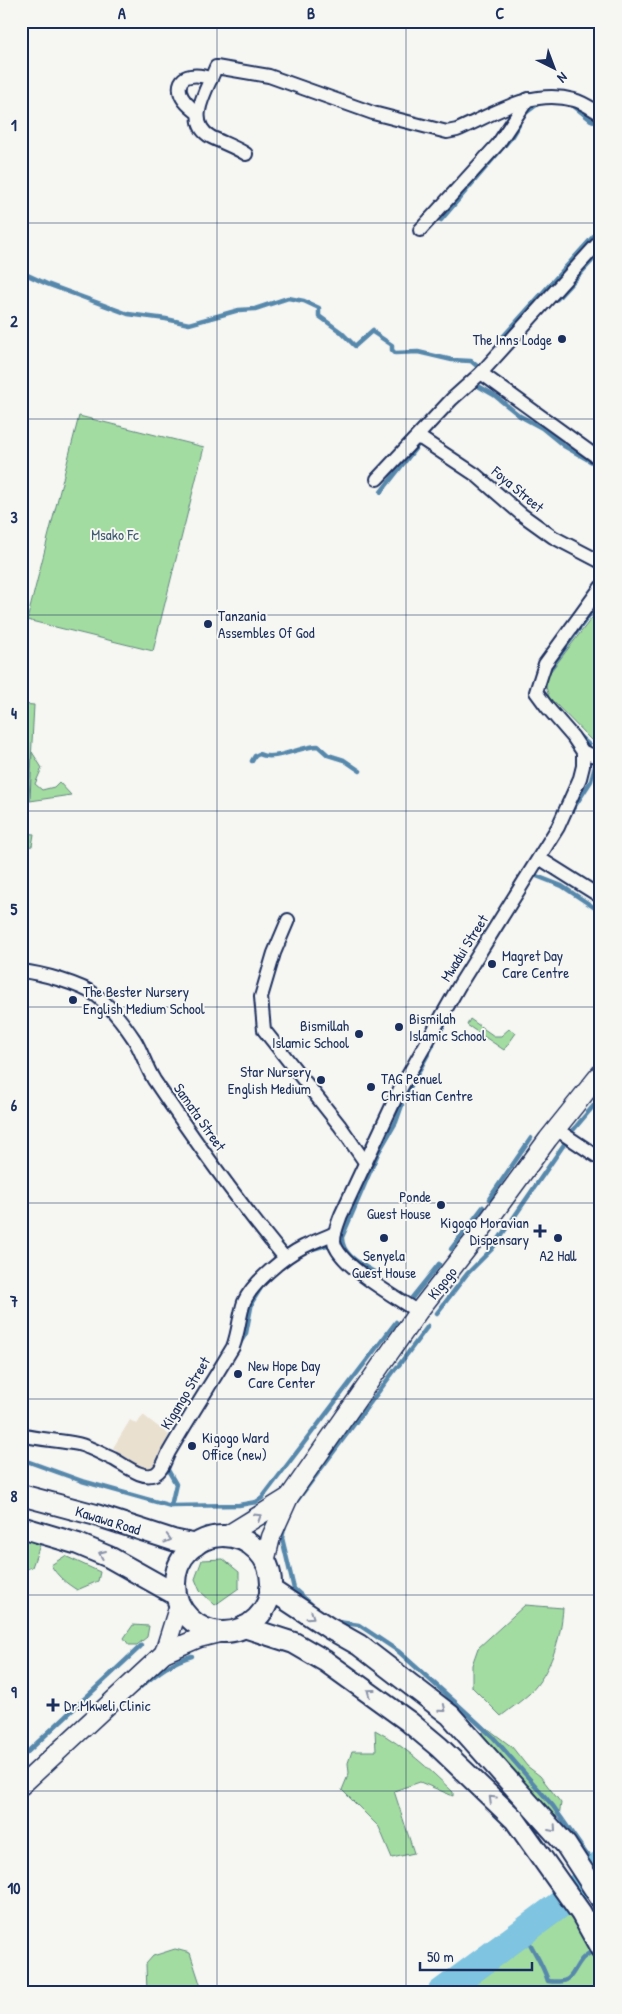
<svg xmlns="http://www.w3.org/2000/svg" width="622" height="2014" font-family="'Patrick Hand',sans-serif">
	<rect width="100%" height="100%" fill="#f6f6f2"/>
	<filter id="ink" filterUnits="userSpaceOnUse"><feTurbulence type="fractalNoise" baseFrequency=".02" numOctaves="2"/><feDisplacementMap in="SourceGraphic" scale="10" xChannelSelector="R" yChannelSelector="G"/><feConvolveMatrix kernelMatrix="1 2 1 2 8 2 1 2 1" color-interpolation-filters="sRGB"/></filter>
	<g filter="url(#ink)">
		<!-- built -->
		<polygon fill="#e9e0d0" points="143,1415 169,1435 150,1472 136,1469 113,1448 130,1420 137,1424"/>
		<!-- green -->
		<g fill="#a3dca0" stroke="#5f867f">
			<polygon points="79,416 204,447 153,651 27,620"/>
			<polygon points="601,606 601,743 591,740 549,697 544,680"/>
			<polygon points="21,704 34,705 28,817 21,817"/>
			<polygon points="32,752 42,768 35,784 42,790 54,787 59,782 71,795 30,801"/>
			<polygon points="21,833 34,834 32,846 27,847 25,853 21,852"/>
			<polygon points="470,1019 494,1036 501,1036 509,1029 516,1033 504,1050 467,1025"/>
			<polygon points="21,1530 41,1542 32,1567 21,1571"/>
			<path d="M65 1556 100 1572 98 1581 77 1590C66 1583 57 1576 51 1565Z"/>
			<polygon points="223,1559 239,1572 239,1588 215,1605 200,1591 195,1579 202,1560"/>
			<path d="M525 1605 563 1608C561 1638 551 1672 529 1694 520 1702 510 1709 501 1716L472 1687V1665L478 1648Z"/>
			<polygon points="133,1625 149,1626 147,1637 137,1645 129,1645 124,1638"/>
			<polygon points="487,1728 512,1747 527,1766 540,1776 561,1803 559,1816 548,1816 480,1736"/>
			<path d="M375 1730C405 1746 429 1769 453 1792V1796L420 1782 394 1791 414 1853 392 1858 379 1827 342 1790 349 1773 348 1763 352 1751H376Z"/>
			<polygon points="570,1899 601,1964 601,1993 453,1993"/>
			<polygon points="175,1949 190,1953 203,1993 147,1993 146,1964 153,1956"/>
		</g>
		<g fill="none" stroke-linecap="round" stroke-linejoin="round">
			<!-- stream -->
			<g stroke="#5788ac" stroke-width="4.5">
				<polyline points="570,103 591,120 601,124"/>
				<polyline points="523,115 539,103"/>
				<polyline points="441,220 510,139 519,124"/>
				<polyline points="21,272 47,284 128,314 166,319 189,324 239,310 255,309 288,298 304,301 319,308 319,316 341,332 355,346 373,330 374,333 392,345 392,350 395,353 418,352 452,360 471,361 477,366"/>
				<polyline points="557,299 601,251"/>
				<polyline points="497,347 500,340 601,228"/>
				<polyline points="473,383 494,395 520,416 542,428 564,446 601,467"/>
				<polyline points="381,492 421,441"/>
				<polyline points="546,674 601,599"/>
				<polyline points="579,736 589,745"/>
				<path d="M252 761 255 756 259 754C274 762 301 746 318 746L328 755 344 760 360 771"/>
				<polyline points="571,812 591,781 596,763"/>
				<polyline points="534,875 562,886 601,912"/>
				<polyline points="439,1034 446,1020"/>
				<polyline points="407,1093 433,1045"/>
				<polyline points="574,1129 601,1097"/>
				<polyline points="489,1199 531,1138"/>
				<polyline points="451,1249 483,1207"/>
				<polyline points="309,1250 334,1243 342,1243"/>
				<path d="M379 1275C365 1266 341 1256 342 1237L378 1153 396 1122 402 1105"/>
				<polyline points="411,1299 439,1264"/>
				<polyline points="437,1313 467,1274 492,1249 565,1143"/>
				<polyline points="240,1343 246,1333 252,1302 262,1286"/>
				<polyline points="399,1365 428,1326"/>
				<polyline points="21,1459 82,1481 171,1506 239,1505 256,1502 262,1498 396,1322"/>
				<polyline points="168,1463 168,1470 176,1484 171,1506"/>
				<polyline points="293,1506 397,1367"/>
				<polyline points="285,1524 282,1538 294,1589 311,1604"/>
				<polyline points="334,1620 338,1622 359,1625 398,1651 455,1702 493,1737 553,1806 587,1855 600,1865"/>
				<path d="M134 1692C152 1678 169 1662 192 1656"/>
				<polyline points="21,1758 141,1646"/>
				<path d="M524 1932C532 1949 543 1964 548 1981 574 1984 569 1975 582 1959 586 1955 591 1952 596 1949"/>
			</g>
			<!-- river -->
			<polyline stroke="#7fc4e0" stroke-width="28" points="441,1993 566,1900 601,1864"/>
			<!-- street casing -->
			<g stroke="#1b2f5e" stroke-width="16">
				<g id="street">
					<path d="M198 113C191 108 181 100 180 91 177 72 200 74 211 79"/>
					<path d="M246 154C235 147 223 143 211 137 184 122 208 88 216 67L269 76 373 113 447 132 457 130C494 114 531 88 574 100 583 102 592 109 601 114"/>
					<polyline points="420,230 498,144 528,99"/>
					<polyline points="481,373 601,460"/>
					<polyline points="417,438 422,439 476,475 521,514 553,537 601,562"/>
					<polyline points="377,479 452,399 481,373 601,240"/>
					<polyline points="583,752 601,758"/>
					<polyline points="539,858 601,897"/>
					<polyline points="288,920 274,953 261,997 264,1030 340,1126 365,1162"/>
					<path d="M21 971C41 973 81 984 97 996 111 1007 124 1024 134 1039 142 1052 146 1067 154 1080 195 1141 238 1202 285 1258"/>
					<polyline points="556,1129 601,1159"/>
					<path d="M418 1312C399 1299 336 1264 334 1241 334 1232 338 1223 341 1215L398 1093 460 984 558 827 580 778 583 766V752L573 737 547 707 536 692 545 664 601 587"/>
					<path d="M21 1435C40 1440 59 1440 78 1444 90 1447 102 1454 113 1459 125 1465 142 1480 155 1474 163 1470 165 1459 169 1452 190 1416 212 1382 233 1347 239 1331 239 1317 244 1302 252 1283 285 1256 303 1247 313 1242 324 1238 335 1233"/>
				</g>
			</g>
			<!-- secondary casing -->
			<g stroke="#1b2f5e" stroke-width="21">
				<g id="secondary">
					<polyline points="226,1536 289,1497"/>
					<polyline points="265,1562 271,1537 289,1497 418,1312 474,1240 548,1139 601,1073"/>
					<polyline points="164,1653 179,1605"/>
					<polyline points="21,1786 164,1653 199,1638 223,1632"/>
				</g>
			</g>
			<!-- primary casing -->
			<g stroke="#1b2f5e" stroke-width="24">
				<g id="primary">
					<polyline points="21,1495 96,1515 173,1540 196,1545"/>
					<polyline points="21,1527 78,1544 109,1557 175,1594"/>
					<circle cx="223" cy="1584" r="48"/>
					<polyline points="270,1589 329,1628 359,1645 450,1715 566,1845 601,1899"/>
					<polyline points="244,1627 294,1643 325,1661 408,1721 439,1747 515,1820 581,1913 601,1949"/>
				</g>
			</g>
			<!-- street -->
			<use href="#street" stroke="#f6f6f2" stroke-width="12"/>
			<!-- secondary -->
			<use href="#secondary" stroke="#f6f6f2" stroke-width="18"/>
			<!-- primary -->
			<use href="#primary" stroke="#f6f6f2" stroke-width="20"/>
		</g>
		<!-- one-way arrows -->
		<defs><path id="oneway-chevron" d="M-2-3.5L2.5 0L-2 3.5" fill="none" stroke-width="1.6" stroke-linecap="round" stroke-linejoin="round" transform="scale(1.25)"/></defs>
		<g stroke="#8892a8">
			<use href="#oneway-chevron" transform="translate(258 1517) rotate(-32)"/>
			<use href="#oneway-chevron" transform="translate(168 1539) rotate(15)"/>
			<use href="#oneway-chevron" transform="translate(102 1554) rotate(-157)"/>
			<use href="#oneway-chevron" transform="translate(311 1616) rotate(34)"/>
			<use href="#oneway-chevron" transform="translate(370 1692) rotate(-144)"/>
			<use href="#oneway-chevron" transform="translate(443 1709) rotate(39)"/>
			<use href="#oneway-chevron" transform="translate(492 1799) rotate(-136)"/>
			<use href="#oneway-chevron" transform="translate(553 1829) rotate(49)"/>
		</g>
	</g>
	<!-- grid -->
	<path fill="none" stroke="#1b2f5e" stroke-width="1" stroke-opacity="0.55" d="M217 21V1993M406 21V1993M21 223H601M21 419H601M21 615H601M21 811H601M21 1007H601M21 1203H601M21 1399H601M21 1595H601M21 1791H601"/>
	<!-- markers -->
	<g fill="#1b2f5e" stroke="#f6f6f2" stroke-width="2">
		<circle cx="562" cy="339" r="5"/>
		<circle cx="208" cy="624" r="5"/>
		<circle cx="492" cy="964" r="5"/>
		<circle cx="73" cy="1000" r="5"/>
		<circle cx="399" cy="1027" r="5"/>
		<circle cx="359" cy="1034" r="5"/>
		<circle cx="321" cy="1080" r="5"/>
		<circle cx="371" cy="1087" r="5"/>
		<circle cx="441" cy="1205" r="5"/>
		<path d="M537.5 1223.5h5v5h5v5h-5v5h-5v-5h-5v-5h5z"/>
		<circle cx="384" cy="1238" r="5"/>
		<circle cx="558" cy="1238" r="5"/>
		<circle cx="238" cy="1374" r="5"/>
		<circle cx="192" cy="1446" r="5"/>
		<path d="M50.5 1697.5h5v5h5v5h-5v5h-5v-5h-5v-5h5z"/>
	</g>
	<g text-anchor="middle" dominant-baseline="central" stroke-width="4" stroke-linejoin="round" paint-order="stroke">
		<!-- poi labels -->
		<g font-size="15" fill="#1b2f5e" stroke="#f6f6f2" text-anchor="start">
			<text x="552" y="339" text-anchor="end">The Inns Lodge</text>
			<text x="218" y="615">Tanzania<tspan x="218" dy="17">Assembles Of God</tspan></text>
			<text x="502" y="955">Magret Day<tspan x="502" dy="17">Care Centre</tspan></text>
			<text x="83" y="991">The Bester Nursery<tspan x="83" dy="17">English Medium School</tspan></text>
			<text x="409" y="1018">Bismilah<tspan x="409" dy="17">Islamic School</tspan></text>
			<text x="349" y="1025" text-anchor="end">Bismillah<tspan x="349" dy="17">Islamic School</tspan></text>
			<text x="311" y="1071" text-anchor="end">Star Nursery<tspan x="311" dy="17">English Medium</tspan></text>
			<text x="381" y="1078">TAG Penuel<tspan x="381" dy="17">Christian Centre</tspan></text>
			<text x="431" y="1196" text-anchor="end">Ponde<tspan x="431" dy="17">Guest House</tspan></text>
			<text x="529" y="1222" text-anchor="end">Kigogo Moravian<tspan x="529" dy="17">Dispensary</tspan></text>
			<text x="384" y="1255" text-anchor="middle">Senyela<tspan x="384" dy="17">Guest House</tspan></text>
			<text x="558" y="1255" text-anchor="middle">A2 Hall</text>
			<text x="248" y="1365">New Hope Day<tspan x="248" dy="17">Care Center</tspan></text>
			<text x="202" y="1437">Kigogo Ward<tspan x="202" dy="17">Office (new)</tspan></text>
			<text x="64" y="1705">Dr.Mkweli Clinic</text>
		</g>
		<!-- street labels -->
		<g font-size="15" fill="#1b2f5e" stroke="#f6f6f2">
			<text transform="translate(518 489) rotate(40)">Foya Street</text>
			<text transform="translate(464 948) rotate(-58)">Mwadui Street</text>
			<text transform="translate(200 1117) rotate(55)">Samata Street</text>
			<text transform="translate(442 1283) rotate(-52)">Kigogo</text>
			<text transform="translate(185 1393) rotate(-59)">Kigango Street</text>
			<text transform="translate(108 1520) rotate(17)">Kawawa Road</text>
		</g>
		<!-- park labels -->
		<g font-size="15" fill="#3d5a6e" stroke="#f6f6f2">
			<text x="115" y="534">Msako Fc</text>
		</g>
	</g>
	<!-- margin -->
	<rect width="622" height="2014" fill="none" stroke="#f6f6f2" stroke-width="55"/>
	<!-- north arrow -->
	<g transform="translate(554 68) rotate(138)" stroke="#f6f6f2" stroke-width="4" paint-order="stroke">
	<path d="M0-4L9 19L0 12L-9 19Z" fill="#1b2f5e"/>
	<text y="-8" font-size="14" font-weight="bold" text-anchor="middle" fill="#1b2f5e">N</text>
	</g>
	<!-- scale -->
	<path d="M420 1962v8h112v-8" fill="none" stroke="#1b2f5e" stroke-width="2.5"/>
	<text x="427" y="1962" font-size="15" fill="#1b2f5e" stroke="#f6f6f2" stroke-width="4" paint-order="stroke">50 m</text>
	<rect x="28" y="28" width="566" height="1958" fill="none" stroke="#1b2f5e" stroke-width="2"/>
	<g font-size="16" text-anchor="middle" font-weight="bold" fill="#1b2f5e">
		<text x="122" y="19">A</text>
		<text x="311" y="19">B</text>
		<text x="500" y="19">C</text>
		<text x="14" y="131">1</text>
		<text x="14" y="327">2</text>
		<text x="14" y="523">3</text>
		<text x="14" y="719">4</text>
		<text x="14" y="915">5</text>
		<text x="14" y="1111">6</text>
		<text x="14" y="1307">7</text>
		<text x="14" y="1502">8</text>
		<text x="14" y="1698">9</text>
		<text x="14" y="1894">10</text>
	</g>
</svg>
